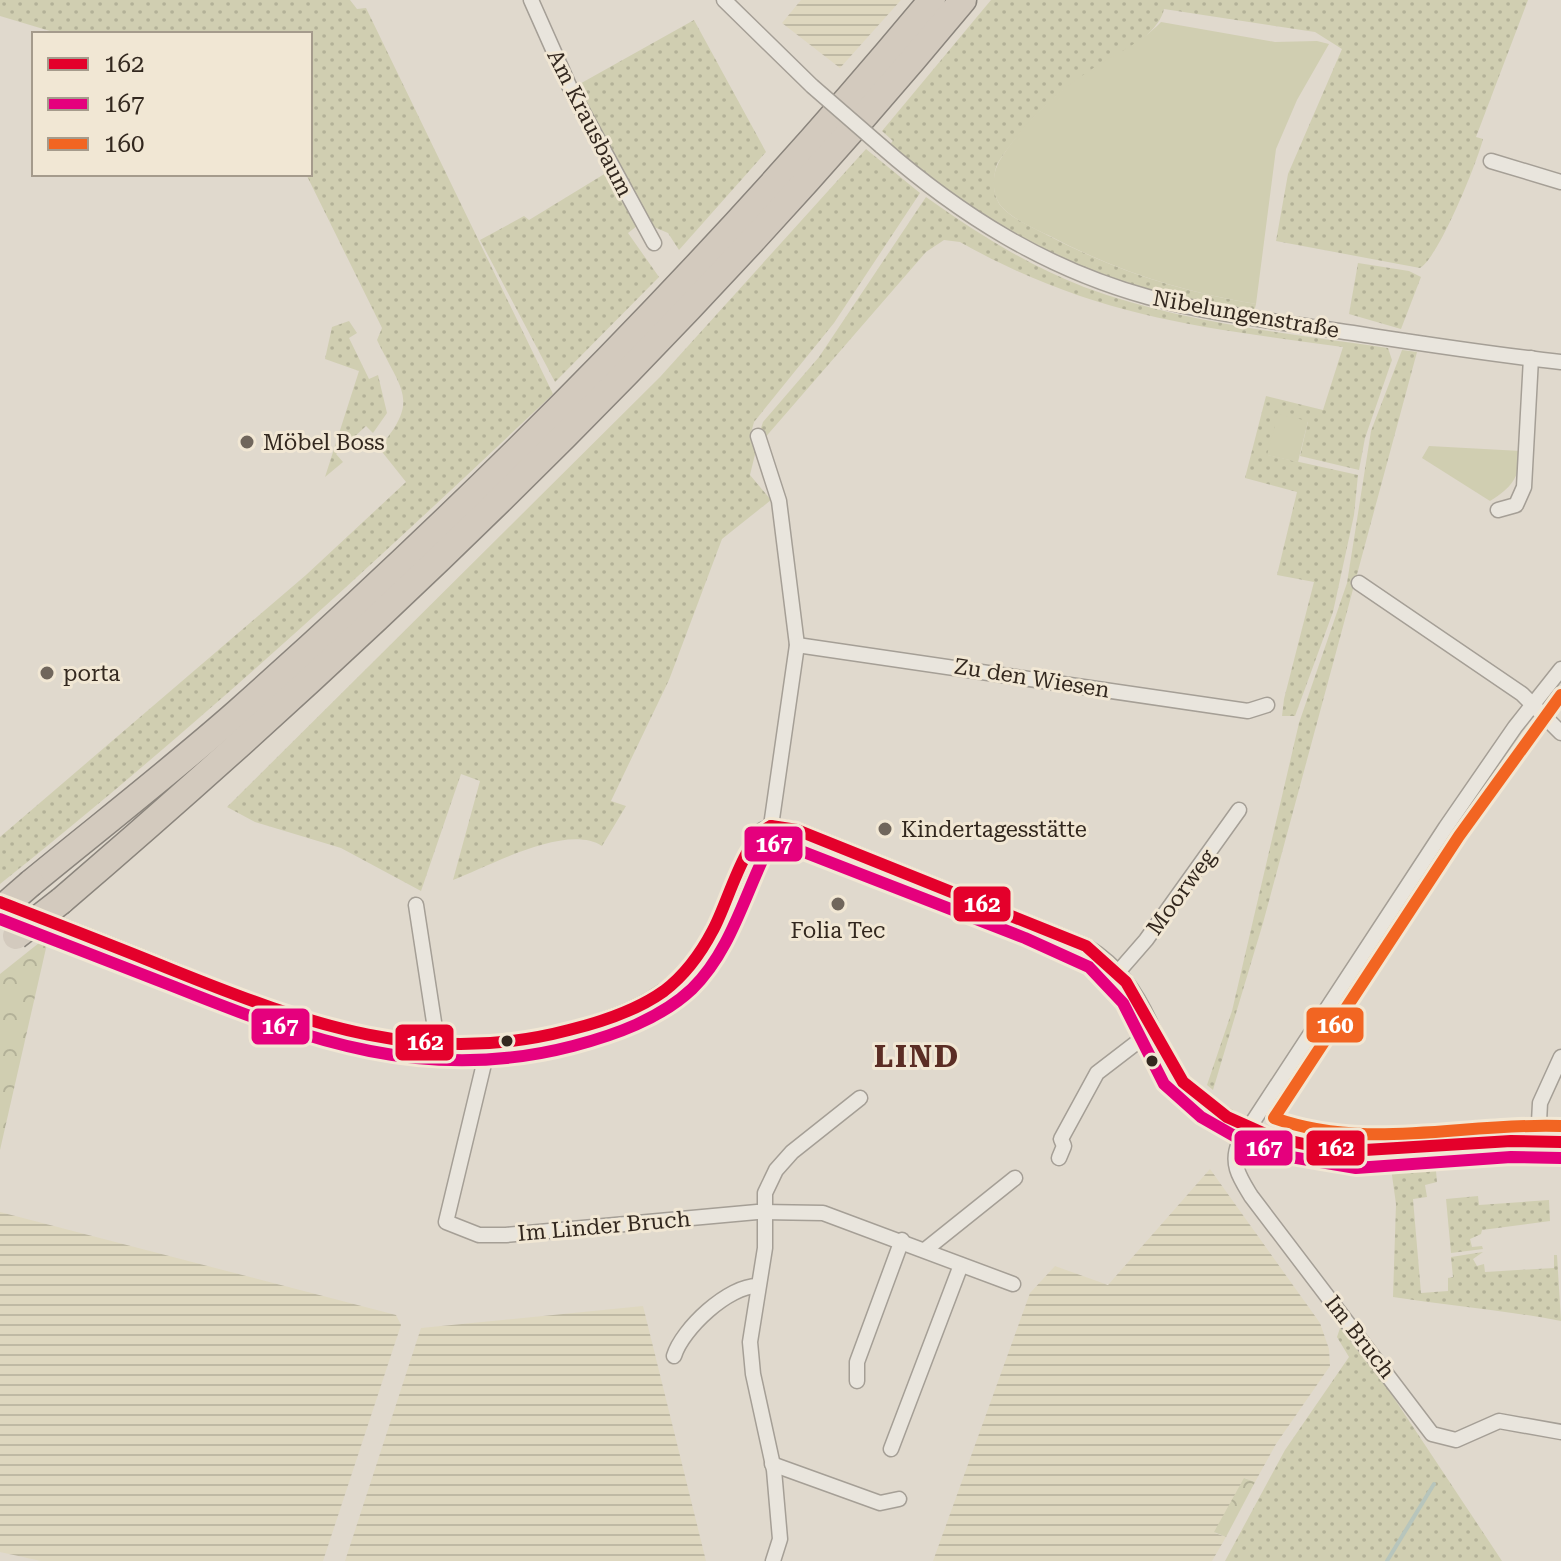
<svg xmlns="http://www.w3.org/2000/svg" width="1561" height="1561" font-family="'Roboto Serif',serif">
	<defs>
		<pattern id="farmland-rules" width="6" height="5" patternUnits="userSpaceOnUse" patternTransform="scale(2)"><rect width="6" height="5" fill="#ded7bf"/><path d="M0 2.5h6" fill="none" stroke="#bfb9a4"/></pattern>
		<pattern id="grass-dots" width="8" height="8" patternUnits="userSpaceOnUse" patternTransform="scale(2)"><rect width="8" height="8" fill="#d0ceb1"/><path d="M2 2h.1M6 6h.1" fill="none" stroke="#b3b198" stroke-width="1.8" stroke-linecap="round"/></pattern>
		<pattern id="forest-crowns" width="20" height="18" patternUnits="userSpaceOnUse" patternTransform="scale(2)"><rect width="20" height="18" fill="#d0ceb1"/><path d="M2 6a3 3 0 1 1 6 0M12 15a3 3 0 1 1 6 0" fill="none" stroke="#b3b198"/></pattern>
	</defs>
	<rect width="100%" height="100%" fill="#e0d9cd"/>
	<!-- farmland -->
	<g fill="url(#farmland-rules)">
		<polygon points="801,0 901,0 840,68 782,23"/>
		<polygon points="1210,1169 1320,1323 1329,1349 1330,1366 1276,1444 1255,1482 1245,1478 1215,1533 1226,1537 1212,1561 933,1561 1030,1293 1055,1266 1108,1285"/>
		<polygon points="0,1212 396,1315 401,1325 323,1561 41,1561 0,1552"/>
		<polygon points="643,1306 706,1561 345,1561 421,1328"/>
	</g>
	<!-- grass -->
	<g fill="url(#grass-dots)">
		<path d="M0 0H350L357 9 366 8 553 394C374 564 193 730 0 884V837L306 575 406 482 379 448C420 400 402 392 377 340L382 328 306 174H310V34H60L0 16Z"/>
		<path d="M991 0H1528L1476 137 1483 139C1477 163 1439 257 1420 268L1276 241 1288 174 1342 49 1315 32 1164 9C1157 43 1089 69 1060 93 1037 112 1013 139 997 164 993 177 992 193 1000 205 1010 218 1032 227 1047 235 1114 270 1181 292 1256 304L1254 312C1105 288 1004 243 889 145L893 141 882 131Z"/>
		<polygon points="694,20 766,152 679,250 668,233 654,227 576,86"/>
		<path d="M866 149 920 193 834 323 754 422 751 433 757 446 750 475 771 500 722 539 669 680 611 801 626 806 602 846C566 823 490 866 453 880L480 781 461 774 421 891 341 848 255 822 227 807 660 377Z"/>
		<polygon points="606,173 637,226 628,233 659,277 555,382 480,240 524,216 529,220"/>
		<path d="M926 197C975 232 1027 265 1084 287 1181 323 1286 333 1388 348L1392 360 1365 438 1359 470 1300 456 1308 421 1268 455 1358 475 1354 515 1333 612 1295 716H1282L1284 699 1314 582 1277 575 1297 492 1245 478 1266 396 1323 410 1343 347C1196 327 1092 316 960 242L944 240 926 252 763 440 760 431 763 422 819 357Z"/>
		<polygon points="1358,263 1409,271 1421,277 1401,329 1349,314"/>
		<polygon points="349,321 357,333 349,338 369,379 378,375 387,413 373,433 366,426 336,454 343,462 325,477 359,371 325,359 332,327"/>
		<polygon points="1402,350 1417,352 1263,923 1213,1090 1207,1085 1232,1011 1299,723 1347,583 1371,431"/>
		<path d="M1435 1160 1437 1182 1425 1185 1427 1197 1413 1199 1421 1293 1448 1291V1278L1453 1277 1451 1257 1483 1252 1473 1259 1477 1266 1484 1264 1485 1272 1554 1268V1255H1557L1561 1321C1505 1310 1449 1306 1393 1297L1396 1204 1390 1161Z"/>
		<polygon points="1478,1196 1479,1205 1549,1200 1550,1221 1482,1230 1481,1234 1470,1239 1472,1247 1482,1246 1483,1249 1451,1253 1446,1199"/>
		<polygon points="1341,1325 1370,1362 1502,1561 1225,1561 1285,1450 1349,1357 1337,1337"/>
	</g>
	<!-- forest -->
	<g fill="url(#forest-crowns)">
		<polygon points="49,935 0,1150 0,974"/>
		<polygon points="1244,1478 1255,1482 1226,1537 1214,1532"/>
	</g>
	<!-- park -->
	<g fill="#d0ceb1">
		<path d="M1161 22 1275 42 1317 41 1329 44 1297 100 1276 149 1256 304C1182 292 1114 270 1048 235 1033 228 1011 218 1001 206 991 193 992 173 1000 160 1020 127 1054 94 1086 73 1112 55 1139 45 1161 22Z"/>
		<polygon points="1278,414 1308,421 1298,462 1267,455"/>
		<path d="M1429 446 1521 451C1520 477 1512 487 1490 501L1422 458Z"/>
	</g>
	<g fill="none" stroke-linecap="round" stroke-linejoin="round">
		<!-- stream -->
		<polyline stroke="#b7c5bc" stroke-width="4" points="1387,1561 1434,1484"/>
		<!-- street casing -->
		<g stroke="#a59f96" stroke-width="17">
			<g id="street">
				<polyline points="531,0 571,90 654,243"/>
				<polyline points="724,0 812,86"/>
				<path d="M881 146C960 215 1046 269 1148 297 1210 314 1275 321 1339 331 1412 342 1487 354 1561 362"/>
				<polyline points="1491,161 1561,182"/>
				<polyline points="758,436 779,501 797,645 771,826"/>
				<polyline points="1498,510 1516,505 1524,487 1531,358"/>
				<polyline points="1359,583 1522,694 1561,733"/>
				<polyline points="797,645 1248,711 1267,705"/>
				<path d="M1561 669 1515 727 1446 827 1239 1143C1230 1164 1240 1178 1251 1196L1432 1434 1456 1440 1499 1421 1561 1432"/>
				<path d="M771 826 797 830 1086 946C1120 967 1137 993 1153 1029 1162 1048 1169 1067 1183 1082 1299 1195 1426 1130 1561 1142"/>
				<path d="M5 904C65 927 125 950 185 975 323 1031 441 1074 589 1025 623 1014 659 1000 684 973 716 938 731 888 751 845L762 830 771 826"/>
				<polyline points="416,905 438,1048"/>
				<polyline points="1119,971 1146,940 1239,810"/>
				<polyline points="488,1047 446,1222 479,1235 506,1235 757,1212 823,1213 1013,1284"/>
				<polyline points="1538,1141 1540,1103 1561,1057"/>
				<polyline points="1059,1158 1064,1146 1061,1139 1097,1073 1153,1030"/>
				<polyline points="925,1250 1015,1178"/>
				<path d="M674 1356C682 1329 729 1285 758 1286"/>
				<polyline points="857,1381 857,1362 902,1240"/>
				<polyline points="891,1449 961,1265"/>
				<polyline points="772,1464 880,1503 899,1499"/>
				<polyline points="773,1561 780,1539 774,1470 753,1374 750,1342 765,1248 765,1193 776,1170 792,1152 860,1098"/>
			</g>
		</g>
		<!-- highway casing -->
		<g stroke="#8b857d" stroke-width="29">
			<g id="highway">
				<path d="M31 883C99 827 170 772 237 713 484 493 720 255 932 0"/>
				<path d="M61 901C383 625 692 327 963 0"/>
			</g>
		</g>
		<!-- street -->
		<use href="#street" stroke="#e9e5dd" stroke-width="14"/>
		<!-- highway -->
		<use href="#highway" stroke="#d3cabe" stroke-width="26"/>
		<!-- street-bridge casing -->
		<g stroke="#a59f96" stroke-width="17" stroke-linecap="butt">
			<polyline id="street-bridge" points="812,86 881,146"/>
		</g>
		<!-- highway-bridge casing -->
		<g stroke="#8b857d" stroke-width="29" stroke-linecap="butt">
			<g id="highway-bridge">
				<polyline points="0,910 31,883"/>
				<polyline points="16,936 61,901"/>
			</g>
		</g>
		<!-- street-bridge -->
		<use href="#street-bridge" stroke="#e9e5dd" stroke-width="14"/>
		<!-- highway-bridge -->
		<use href="#highway-bridge" stroke="#d3cabe" stroke-width="26"/>
		<!-- bus-1 casing -->
		<g stroke="#f1e7d4" stroke-width="18">
			<g id="bus-1">
				<polyline points="771,826 797,830 1086,946 1126,982 1183,1082 1227,1117 1272,1137 1318,1147 1365,1150 1511,1141 1561,1142"/>
				<path d="M0 902C59 925 117 947 175 971 307 1024 426 1068 569 1030 602 1022 636 1011 664 991 685 975 701 953 713 930 728 903 744 838 771 826"/>
			</g>
		</g>
		<!-- bus-2 casing -->
		<g stroke="#f1e7d4" stroke-width="18">
			<path id="bus-2" d="M0 919C58 942 117 964 175 987 310 1041 427 1084 573 1046 615 1035 660 1019 692 989 731 951 745 893 769 846L778 842 1025 938 1089 967 1123 1003 1164 1084 1201 1117 1243 1141 1291 1157 1356 1168 1511 1157 1561 1158"/>
		</g>
		<!-- bus-3 casing -->
		<g stroke="#f1e7d4" stroke-width="18">
			<path id="bus-3" d="M1561 695 1459 836 1274 1118C1369 1152 1464 1122 1561 1126"/>
		</g>
		<!-- bus-1 -->
		<use href="#bus-1" stroke="#e4002b" stroke-width="12"/>
		<!-- bus-2 -->
		<use href="#bus-2" stroke="#e5007d" stroke-width="12"/>
		<!-- bus-3 -->
		<use href="#bus-3" stroke="#f26522" stroke-width="12"/>
	</g>
	<!-- markers -->
	<g fill="#70665c" stroke="#f1e7d4" stroke-width="3">
		<circle cx="247" cy="442" r="8"/>
		<circle cx="47" cy="673" r="8"/>
		<circle cx="885" cy="829" r="8"/>
		<circle cx="838" cy="904" r="8"/>
	</g>
	<g fill="#33281f" stroke="#f1e7d4" stroke-width="3">
		<circle cx="507" cy="1041" r="7"/>
		<circle cx="1152" cy="1061" r="7"/>
	</g>
	<g text-anchor="middle" dominant-baseline="central" stroke-width="6" stroke-linejoin="round" paint-order="stroke">
		<!-- street labels -->
		<g font-size="22" fill="#33281f" stroke="#f1e7d4">
			<text transform="translate(590 123) rotate(63)">Am Krausbaum</text>
			<text transform="translate(1246 314) rotate(10)">Nibelungenstraße</text>
			<text transform="translate(1032 678) rotate(9)">Zu den Wiesen</text>
			<text transform="translate(1181 892) rotate(-54)">Moorweg</text>
			<text transform="translate(604 1226) rotate(-5)">Im Linder Bruch</text>
			<text transform="translate(1360 1337) rotate(52)">Im Bruch</text>
		</g>
		<!-- poi labels -->
		<g font-size="22" fill="#33281f" stroke="#f1e7d4" text-anchor="start">
			<text x="263" y="442">Möbel Boss</text>
			<text x="63" y="673">porta</text>
			<text x="901" y="829">Kindertagesstätte</text>
			<text x="838" y="930" text-anchor="middle">Folia Tec</text>
		</g>
		<!-- district labels -->
		<g font-size="30" font-weight="bold" letter-spacing="2" fill="#5b2d24" stroke="#f1e7d4">
			<text x="917" y="1056">LIND</text>
		</g>
	</g>
	<g stroke="#f1e7d4" stroke-width="3">
		<rect x="743" y="825" width="61" height="38" rx="8" fill="#e5007d"/>
		<rect x="952" y="885" width="60" height="38" rx="8" fill="#e4002b"/>
		<rect x="1305" y="1006" width="60" height="38" rx="8" fill="#f26522"/>
		<rect x="250" y="1007" width="61" height="39" rx="8" fill="#e5007d"/>
		<rect x="394" y="1023" width="61" height="39" rx="8" fill="#e4002b"/>
		<rect x="1233" y="1129" width="61" height="38" rx="8" fill="#e5007d"/>
		<rect x="1305" y="1129" width="61" height="38" rx="8" fill="#e4002b"/>
	</g>
	<g font-size="22" text-anchor="middle" font-weight="bold" fill="#fff">
		<text x="774" y="852">167</text>
		<text x="982" y="912">162</text>
		<text x="1335" y="1033">160</text>
		<text x="280" y="1034">167</text>
		<text x="425" y="1050">162</text>
		<text x="1264" y="1156">167</text>
		<text x="1336" y="1156">162</text>
	</g>
	<!-- legend -->
	<rect x="32" y="32" width="280" height="144" fill="#f1e7d4" stroke="#a59b8c" stroke-width="2"/>
	<rect x="48" y="58" width="40" height="12" fill="#e4002b" stroke="#a59b8c" stroke-width="2"/>
	<text x="104" y="72" font-size="24" fill="#33281f">162</text>
	<rect x="48" y="98" width="40" height="12" fill="#e5007d" stroke="#a59b8c" stroke-width="2"/>
	<text x="104" y="112" font-size="24" fill="#33281f">167</text>
	<rect x="48" y="138" width="40" height="12" fill="#f26522" stroke="#a59b8c" stroke-width="2"/>
	<text x="104" y="152" font-size="24" fill="#33281f">160</text>
</svg>
